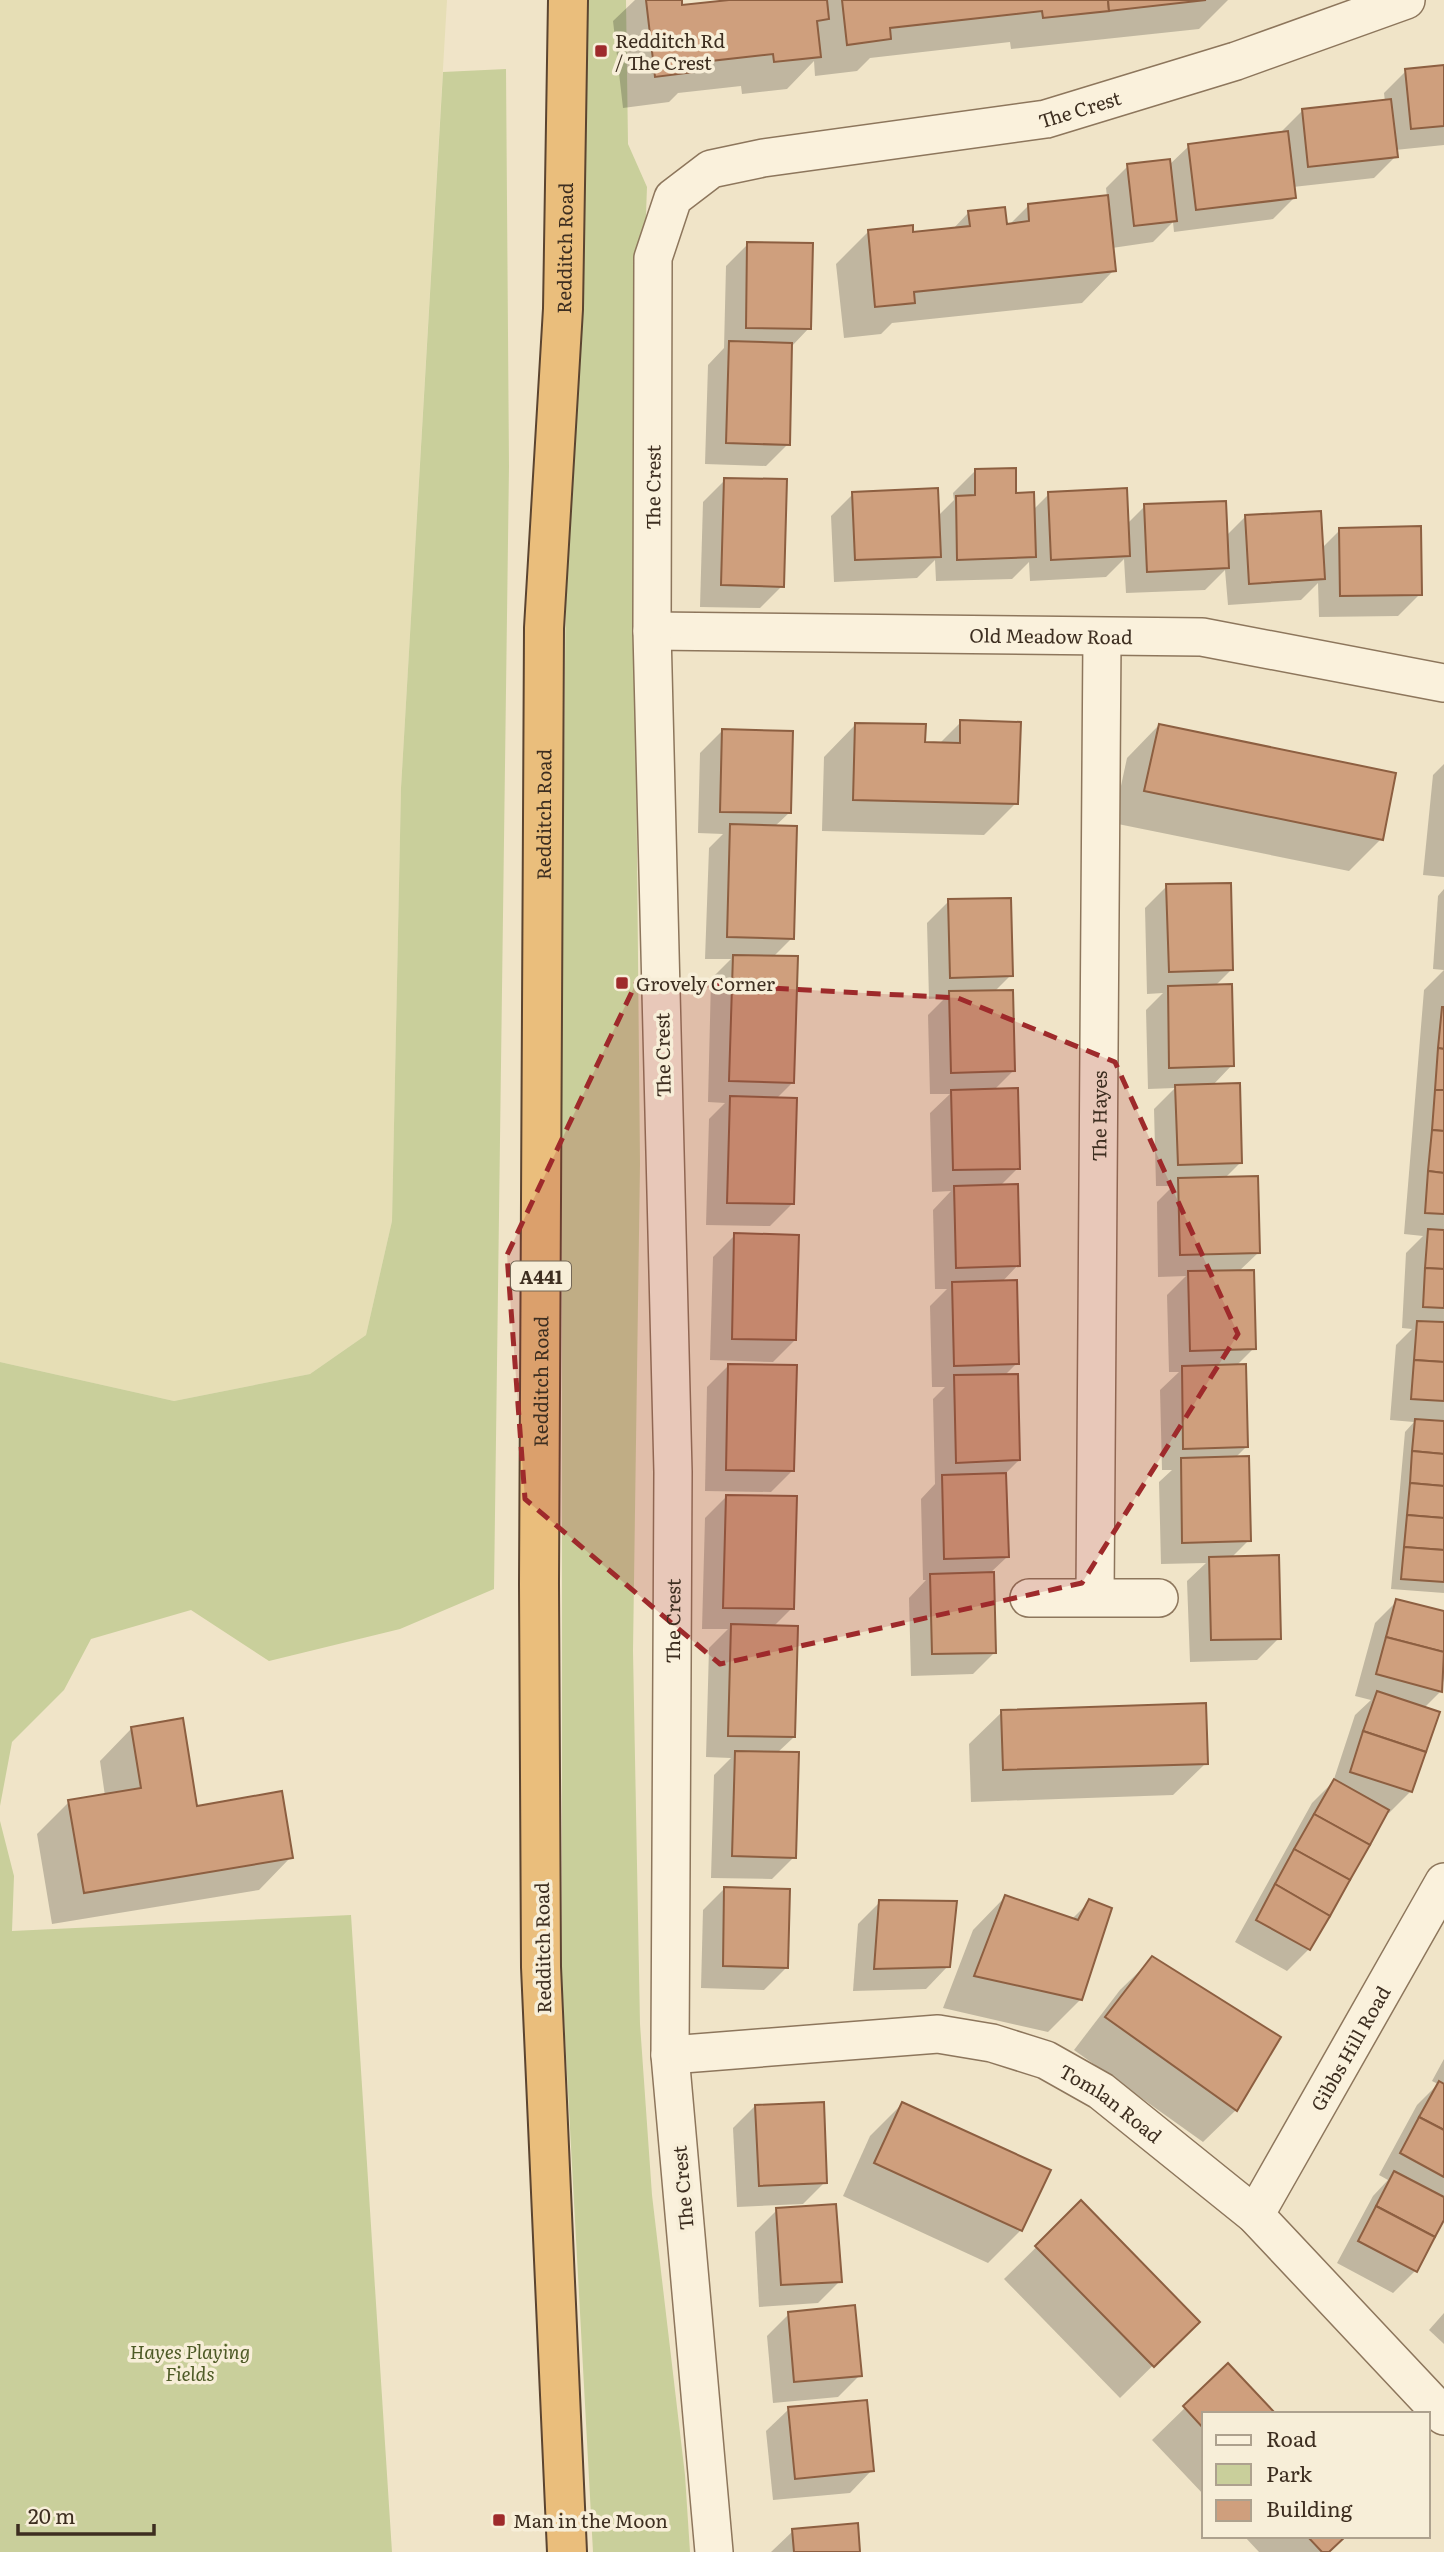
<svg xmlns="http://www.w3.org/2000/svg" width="1444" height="2552" font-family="Literata,serif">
	<rect width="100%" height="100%" fill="#f0e4c8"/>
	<!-- farmland -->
	<polygon fill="#e6deb5" points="0,0 447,0 401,788 392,1221 366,1335 310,1374 174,1401 0,1362"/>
	<!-- green -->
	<g fill="#c9cf9b">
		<polygon points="586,0 626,0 628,144 647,187 634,540 640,1164 633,1651 640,2024 652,2195 685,2475 690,2552 593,2552 562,1981 562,958 567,477"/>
		<polygon points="506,69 509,466 494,1589 400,1629 269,1661 191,1610 91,1639 64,1690 12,1742 0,1806 0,1362 174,1401 310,1374 366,1335 392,1221 401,788 443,72"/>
		<polygon points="0,1821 14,1876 12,1931 351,1915 392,2552 0,2552"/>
	</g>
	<!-- shadow -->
	<g fill="#0003">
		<polygon points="635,0 680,0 681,7 744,0 1228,0 1199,29 1011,49 1010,42 870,58 857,71 815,76 814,61 787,89 742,94 741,86 678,93 669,102 623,108 613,21"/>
		<polygon points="1444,67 1444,145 1395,150 1396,156 1374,178 1293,187 1295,197 1273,219 1174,232 1173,222 1153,242 1112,248 1114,270 1082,303 892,323 881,334 844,338 836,264 869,231 912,234 952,230 969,212 1009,225 1028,206 1107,197 1106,188 1128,166 1169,165 1189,146 1280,133 1302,111 1385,102 1384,93 1406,71"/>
		<polygon points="748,244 809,328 791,347 788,444 766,466 705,464 708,365 724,348 726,266"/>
		<polygon points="975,471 1033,510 1049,494 1127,524 1145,506 1226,536 1245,517 1322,548 1340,530 1420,594 1398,616 1319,617 1318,583 1301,600 1228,605 1225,570 1205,590 1126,593 1124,559 1106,577 1030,581 1029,562 1012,579 936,581 935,560 917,578 834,582 831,516 853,494 938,516 954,500 953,493"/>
		<polygon points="725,480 782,586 760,608 700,607 703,502"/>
		<polygon points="961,722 1016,803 984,835 822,831 824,757 856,724 923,744 939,744"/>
		<polygon points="1159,725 1381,839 1349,871 1113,823 1127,758"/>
		<polygon points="722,731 789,813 774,827 792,938 773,957 793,1082 776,1099 792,1204 770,1226 706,1225 709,1119 725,1103 708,1102 711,979 731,959 705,959 709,848 723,834 698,833 700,753"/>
		<polygon points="1444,764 1444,877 1423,875 1433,775"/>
		<polygon points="1167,886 1231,970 1215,986 1232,1065 1212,1086 1240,1163 1224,1179 1258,1253 1238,1272 1254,1348 1236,1366 1247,1446 1234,1459 1249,1540 1231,1558 1279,1638 1257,1660 1190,1662 1187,1581 1206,1563 1161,1564 1159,1482 1172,1470 1162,1470 1160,1390 1179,1372 1169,1372 1167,1295 1186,1276 1158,1277 1157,1202 1173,1186 1156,1186 1154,1109 1175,1088 1148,1089 1146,1010 1163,993 1147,994 1145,908"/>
		<polygon points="1444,889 1444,970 1433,969 1438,896"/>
		<polygon points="949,901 1011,975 994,992 1013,1071 994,1090 1018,1168 1000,1186 1018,1265 1001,1283 1017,1363 1004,1376 1019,1460 1005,1474 1007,1557 989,1574 995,1652 973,1674 911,1676 909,1598 926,1580 923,1580 921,1499 935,1484 933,1399 945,1387 932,1387 930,1306 947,1289 935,1289 933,1210 951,1191 932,1192 930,1113 950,1094 930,1094 928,1015 945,998 929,999 927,923"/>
		<polygon points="1444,970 1444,1593 1391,1589 1405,1432 1414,1422 1390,1420 1396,1345 1412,1329 1402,1328 1406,1253 1423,1236 1404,1234 1424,990"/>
		<polygon points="735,1235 795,1340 773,1362 710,1360 713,1257"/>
		<polygon points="729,1365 793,1470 771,1492 705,1491 707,1387"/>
		<polygon points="727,1496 792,1608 773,1627 794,1737 777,1753 794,1857 772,1879 711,1878 714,1775 731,1758 706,1757 709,1648 728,1629 702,1629 705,1518"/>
		<polygon points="1397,1601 1444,1613 1444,1678 1441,1691 1423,1709 1411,1791 1389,1813 1386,1812 1309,1949 1287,1971 1235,1942 1312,1803 1333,1782 1355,1715 1371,1700 1355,1696 1375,1623"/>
		<polygon points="1002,1712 1206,1763 1173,1795 971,1802 969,1744"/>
		<polygon points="132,1728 196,1808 291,1857 259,1890 52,1924 37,1834 69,1802 105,1796 100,1761"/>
		<polygon points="725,1888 786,1968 764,1990 701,1988 703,1910"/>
		<polygon points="1005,1897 1071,1920 1090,1901 1081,1999 1048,2032 943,2008 973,1930"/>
		<polygon points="880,1902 948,1966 926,1989 853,1991 858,1924"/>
		<polygon points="1153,1958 1236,2110 1203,2142 1074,2050 1120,1990"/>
		<polygon points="1444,2059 1444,2216 1415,2271 1393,2293 1337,2263 1373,2196 1388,2180 1379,2175 1417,2105 1438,2084 1432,2081"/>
		<polygon points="902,2104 1021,2230 988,2263 843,2196 870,2136"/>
		<polygon points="755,2106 825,2182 803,2204 737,2207 733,2128"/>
		<polygon points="1081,2203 1198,2321 1120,2398 1004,2279"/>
		<polygon points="777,2210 840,2281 818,2303 759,2307 755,2232"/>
		<polygon points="1444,2313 1444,2344 1429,2330"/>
		<polygon points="789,2314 860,2375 838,2397 773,2403 767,2336"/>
		<polygon points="1228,2366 1204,2414 1204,2495 1152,2440"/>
		<polygon points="789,2409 872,2470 850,2493 773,2500 766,2431"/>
		<polygon points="793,2531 858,2552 771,2552"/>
		<polygon points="1244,2536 1344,2536 1328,2552 1259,2552"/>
	</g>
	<!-- building -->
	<g fill="#cf9f7d" stroke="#8d5f41" stroke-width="2">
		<polygon points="646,0 682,0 682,5 729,0 827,0 829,19 817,21 821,57 774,62 773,54 702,62 703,71 655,77"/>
		<polygon points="842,0 1108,0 1109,11 1043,18 1042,11 890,28 891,39 847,45"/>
		<polygon points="1108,0 1206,0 1109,11"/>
		<polygon points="1444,65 1444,126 1411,129 1405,69"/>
		<polygon points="1391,99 1398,157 1308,167 1302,109"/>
		<polygon points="1288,131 1296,198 1196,210 1188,144"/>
		<polygon points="1170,159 1177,221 1134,226 1127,164"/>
		<polygon points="1108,195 1116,271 914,292 915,303 875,307 868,230 913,225 913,232 970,226 968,211 1005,207 1007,224 1029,221 1028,204"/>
		<polygon points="747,242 813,243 811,329 746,328"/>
		<polygon points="729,341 792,343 790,445 726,443"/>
		<polygon points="1016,468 1016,493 1034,492 1036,557 957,560 956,496 975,495 975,469"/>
		<polygon points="724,478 787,479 784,587 721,585"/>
		<polygon points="938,488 941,557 855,560 852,492"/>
		<polygon points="1127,488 1130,556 1051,560 1048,492"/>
		<polygon points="1226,501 1229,568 1147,572 1144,504"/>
		<polygon points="1321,511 1325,579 1249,584 1245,515"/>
		<polygon points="1421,526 1422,595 1340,596 1339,528"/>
		<polygon points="960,720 1021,722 1018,804 853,800 855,723 926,724 925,742 960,743"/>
		<polygon points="1159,724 1396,773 1383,840 1144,791"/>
		<polygon points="722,729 793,731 791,813 720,812"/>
		<polygon points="730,824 797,826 794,939 727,937"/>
		<polygon points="1231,883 1233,970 1169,972 1166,884"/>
		<polygon points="1011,898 1013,976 950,978 948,899"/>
		<polygon points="733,955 798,956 794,1083 729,1081"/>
		<polygon points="1232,984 1234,1066 1169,1068 1168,986"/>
		<polygon points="1013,990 1015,1071 951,1073 949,991"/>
		<polygon points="1442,1007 1444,1007 1444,1049 1438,1048"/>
		<polygon points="1438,1048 1444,1049 1444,1090 1435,1090"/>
		<polygon points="1240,1083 1242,1163 1178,1165 1175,1085"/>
		<polygon points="1018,1088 1020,1169 953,1170 951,1090"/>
		<polygon points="1435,1090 1444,1090 1444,1131 1432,1130"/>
		<polygon points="730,1096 797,1098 794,1204 727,1203"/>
		<polygon points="1432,1130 1444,1131 1444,1173 1428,1171"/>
		<polygon points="1428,1171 1444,1173 1444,1214 1425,1213"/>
		<polygon points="1258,1176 1260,1253 1180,1255 1178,1178"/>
		<polygon points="1018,1184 1020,1266 956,1268 954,1186"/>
		<polygon points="1428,1229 1444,1230 1444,1269 1425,1268"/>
		<polygon points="734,1233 799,1235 796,1340 732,1339"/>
		<polygon points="1425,1268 1444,1269 1444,1308 1423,1307"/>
		<polygon points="1254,1270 1256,1349 1190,1351 1188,1271"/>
		<polygon points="1017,1280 1019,1364 954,1366 952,1282"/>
		<polygon points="1417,1321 1444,1322 1444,1362 1414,1360"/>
		<polygon points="1414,1360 1444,1362 1444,1401 1411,1399"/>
		<polygon points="728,1364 797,1365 794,1471 726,1470"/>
		<polygon points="1246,1364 1248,1447 1183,1449 1182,1366"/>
		<polygon points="1018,1374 1020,1460 956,1463 954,1375"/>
		<polygon points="1415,1419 1444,1421 1444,1454 1412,1451"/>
		<polygon points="1412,1451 1444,1454 1444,1486 1410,1483"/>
		<polygon points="1249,1456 1251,1541 1182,1543 1181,1458"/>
		<polygon points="1006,1473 1009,1557 944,1559 942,1475"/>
		<polygon points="1410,1483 1444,1486 1444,1518 1407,1515"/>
		<polygon points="726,1495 797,1496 794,1609 723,1608"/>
		<polygon points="1407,1515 1444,1518 1444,1550 1404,1547"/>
		<polygon points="1404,1547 1444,1550 1444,1582 1401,1579"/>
		<polygon points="1279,1555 1281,1639 1211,1640 1209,1557"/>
		<polygon points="994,1572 996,1653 932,1654 930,1574"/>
		<polygon points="1396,1599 1444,1611 1444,1652 1386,1637"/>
		<polygon points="731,1624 798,1626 795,1737 728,1736"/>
		<polygon points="1386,1637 1444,1652 1442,1692 1376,1674"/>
		<polygon points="1377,1691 1440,1712 1426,1752 1363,1731"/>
		<polygon points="1206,1703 1208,1764 1003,1770 1001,1710"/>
		<polygon points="183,1718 197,1806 282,1791 293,1858 84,1893 68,1800 141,1788 131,1727"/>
		<polygon points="1363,1731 1426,1752 1412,1792 1350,1772"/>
		<polygon points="735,1751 799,1752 796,1858 732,1856"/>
		<polygon points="1334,1779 1389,1810 1370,1845 1314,1814"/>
		<polygon points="1314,1814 1370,1845 1350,1880 1294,1849"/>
		<polygon points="1294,1849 1350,1880 1330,1916 1275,1884"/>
		<polygon points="1275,1884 1330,1916 1310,1950 1256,1920"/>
		<polygon points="724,1887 790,1889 788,1968 723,1966"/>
		<polygon points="1005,1895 1078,1920 1089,1899 1112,1908 1082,2000 974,1976"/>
		<polygon points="879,1900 957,1901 950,1967 874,1969"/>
		<polygon points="1152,1956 1281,2037 1237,2111 1105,2017"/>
		<polygon points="1439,2081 1444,2084 1444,2130 1419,2117"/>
		<polygon points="824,2102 827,2183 759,2186 755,2105"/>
		<polygon points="902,2102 1051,2170 1022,2231 874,2163"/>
		<polygon points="1419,2117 1444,2130 1444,2177 1400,2153"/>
		<polygon points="1394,2171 1444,2197 1444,2220 1435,2237 1376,2206"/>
		<polygon points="1081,2200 1200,2322 1154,2367 1035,2246"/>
		<polygon points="836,2204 842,2282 781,2285 776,2208"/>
		<polygon points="1376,2206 1435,2237 1417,2272 1358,2241"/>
		<polygon points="855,2305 862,2376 794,2382 788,2312"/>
		<polygon points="1228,2363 1276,2414 1204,2414 1204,2429 1183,2406"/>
		<polygon points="867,2400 874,2471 795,2479 788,2407"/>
		<polygon points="858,2523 860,2552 794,2552 792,2529"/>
		<polygon points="1307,2536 1346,2536 1329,2552 1322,2552"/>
	</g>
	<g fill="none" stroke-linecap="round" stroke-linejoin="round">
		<!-- minor casing -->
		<g stroke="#8d765c" stroke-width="40">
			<g id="minor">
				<path id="s1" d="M652 631 1202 637 1444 683"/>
				<path id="s2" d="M1095 1596 1102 638"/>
				<polyline points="1029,1598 1159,1598"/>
				<path id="s3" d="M670 2055 938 2034 992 2043 1046 2060 1101 2091 1255 2215 1444 2416"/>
				<path id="s4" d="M1255 2215 1444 1882"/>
				<path id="s5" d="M714 2552 670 2055 673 1472 652 631 653 258 673 198 711 169 763 158 1046 119 1236 61 1406 0"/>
			</g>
		</g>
		<!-- trunk casing -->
		<g stroke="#5b4430" stroke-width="42">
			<g id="trunk">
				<path id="s6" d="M567 2552 541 1967 539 1584 544 628 563 309 568 0"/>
			</g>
		</g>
		<!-- minor -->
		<use href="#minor" stroke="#faf1dc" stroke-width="37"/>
		<!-- trunk -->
		<use href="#trunk" stroke="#eabe7c" stroke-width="38"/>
	</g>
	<!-- marked area -->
	<path fill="#9e2a2b" fill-opacity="0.2" stroke="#9e2a2b" stroke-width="5" stroke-dasharray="14 9" stroke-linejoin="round" d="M637 981 958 998 1115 1062 1238 1334 1082 1583 720 1664 525 1499 507 1255Z"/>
	<!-- markers -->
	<g fill="#9e2a2b" stroke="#f7eed8" stroke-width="2.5">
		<rect x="594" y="44" width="14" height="14" rx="3.5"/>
		<rect x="615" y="976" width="14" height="14" rx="3.5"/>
		<rect x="492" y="2513" width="14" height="14" rx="3.5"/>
	</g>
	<g text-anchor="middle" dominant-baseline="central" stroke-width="7" stroke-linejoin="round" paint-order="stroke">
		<!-- shield labels -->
		<rect fill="#f7eed8" stroke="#756857" stroke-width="2" x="511" y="1261.5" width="60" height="29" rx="5"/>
		<g font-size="18" font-weight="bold" fill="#3d2e20">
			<text x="541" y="1276">A441</text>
		</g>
		<!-- poi labels -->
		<g font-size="19" fill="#3d2e20" stroke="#f7eed8" text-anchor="start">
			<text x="615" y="40">Redditch Rd<tspan x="615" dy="22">/ The Crest</tspan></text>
			<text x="636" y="983">Grovely Corner</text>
			<text x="513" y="2520">Man in the Moon</text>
		</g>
		<!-- street labels -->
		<g font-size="19" fill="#3d2e20" stroke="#f7eed8">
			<text stroke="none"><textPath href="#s5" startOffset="2781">The Crest</textPath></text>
			<text stroke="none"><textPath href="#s6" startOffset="2305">Redditch Road</textPath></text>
			<text stroke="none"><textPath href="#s5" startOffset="2067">The Crest</textPath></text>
			<text stroke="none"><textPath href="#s1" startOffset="399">Old Meadow Road</textPath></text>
			<text stroke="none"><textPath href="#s6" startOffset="1738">Redditch Road</textPath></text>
			<text transform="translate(662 1055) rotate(-91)">The Crest</text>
			<text stroke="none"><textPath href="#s2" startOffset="480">The Hayes</textPath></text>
			<text stroke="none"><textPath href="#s6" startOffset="1171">Redditch Road</textPath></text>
			<text stroke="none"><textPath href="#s5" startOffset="933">The Crest</textPath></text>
			<text transform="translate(542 1948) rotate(-91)">Redditch Road</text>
			<text stroke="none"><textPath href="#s4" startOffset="192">Gibbs Hill Road</textPath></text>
			<text stroke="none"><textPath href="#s3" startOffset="458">Tomlan Road</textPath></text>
			<text transform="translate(682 2188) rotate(-95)">The Crest</text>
		</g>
		<!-- park labels -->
		<g font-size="19" font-style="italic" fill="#4d5a26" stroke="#f7eed8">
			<text x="190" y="2351">Hayes Playing<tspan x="190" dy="22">Fields</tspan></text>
		</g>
	</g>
	<!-- legend -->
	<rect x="1202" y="2412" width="228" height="126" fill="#f7eed8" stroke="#ada18e" stroke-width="2"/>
	<rect x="1216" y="2435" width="35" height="10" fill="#faf1dc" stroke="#ada18e" stroke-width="2"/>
	<text x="1266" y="2447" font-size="21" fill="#3d2e20">Road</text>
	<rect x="1216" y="2464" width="35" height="21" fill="#c9cf9b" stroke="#ada18e" stroke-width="2"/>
	<text x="1266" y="2482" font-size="21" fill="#3d2e20">Park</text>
	<rect x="1216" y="2500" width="35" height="21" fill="#cf9f7d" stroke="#ada18e" stroke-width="2"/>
	<text x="1266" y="2517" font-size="21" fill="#3d2e20">Building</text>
	<!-- scale -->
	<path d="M18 2524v10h136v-10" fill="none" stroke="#3d2e20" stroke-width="3.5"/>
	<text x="28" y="2524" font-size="21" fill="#3d2e20" stroke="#f7eed8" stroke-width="5" paint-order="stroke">20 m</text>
</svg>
